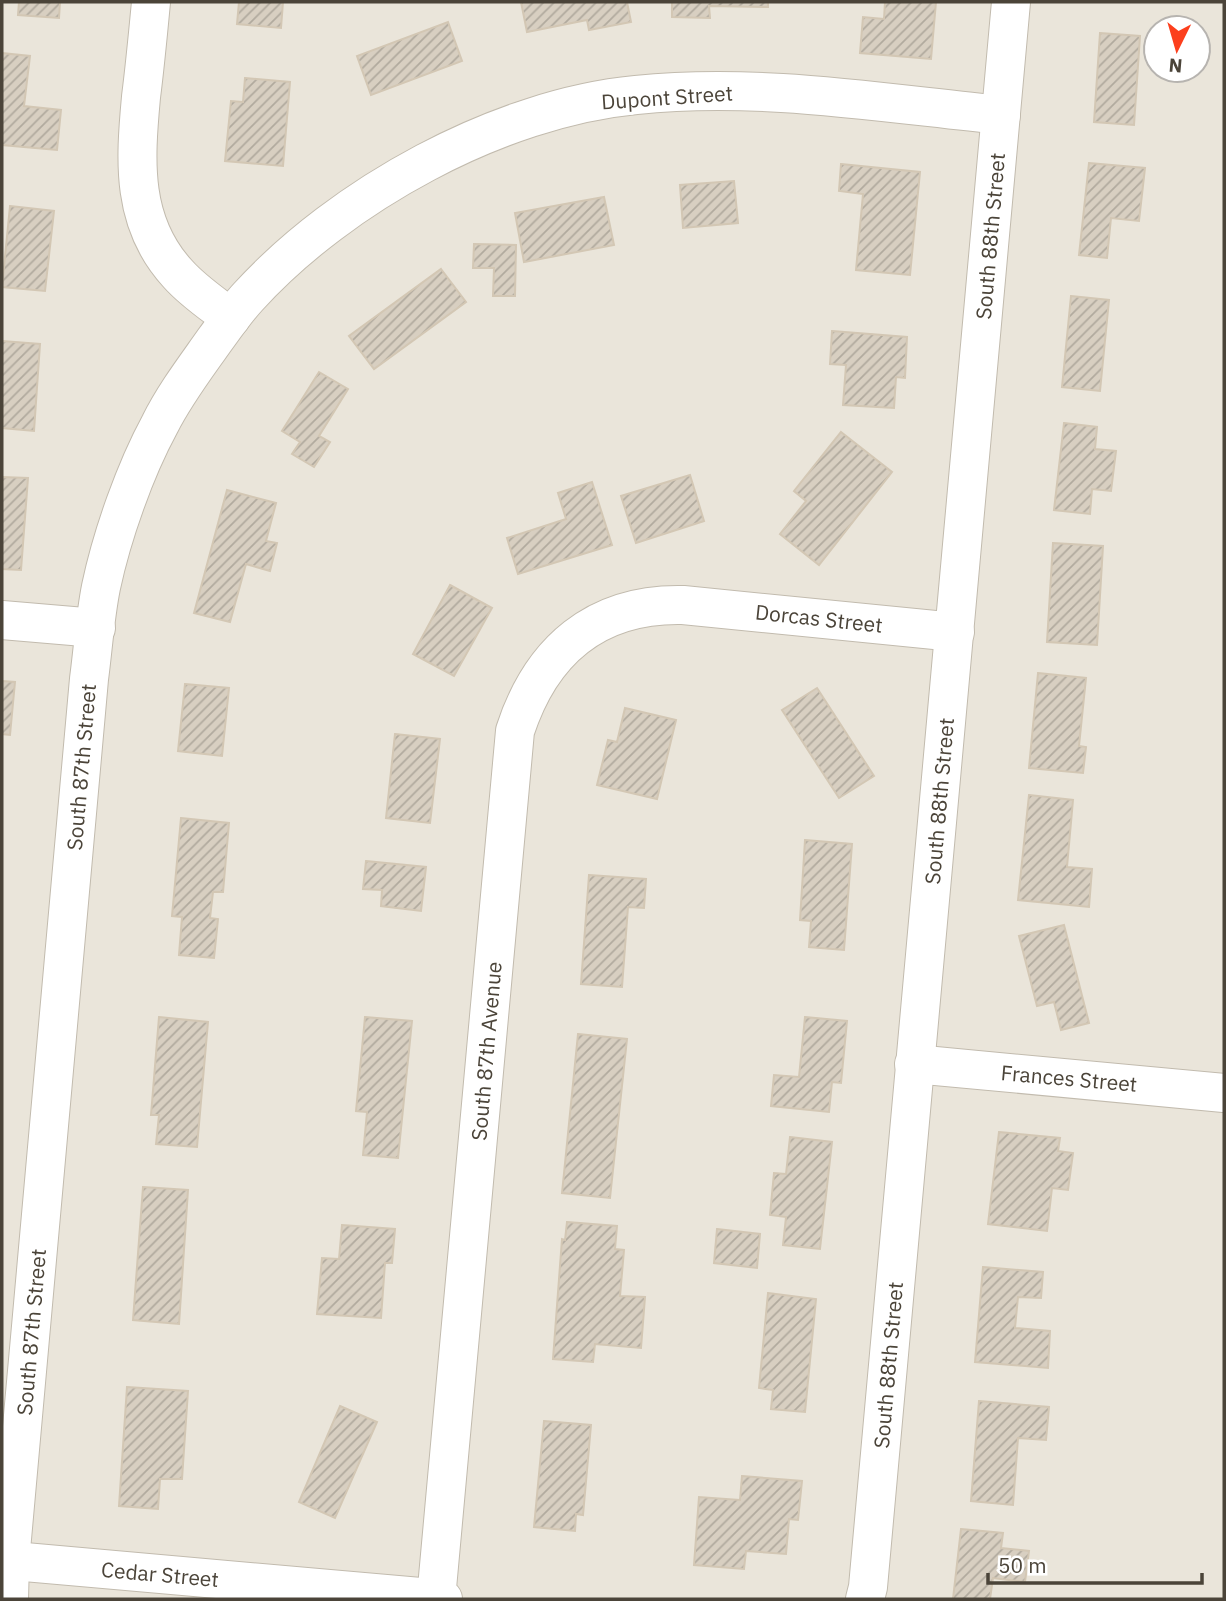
<svg xmlns="http://www.w3.org/2000/svg" width="1226" height="1601" font-family="'IBM Plex Sans',sans-serif">
	<defs>
		<pattern id="building-hatch" width="6" height="6" patternUnits="userSpaceOnUse" patternTransform="scale(1.75)"><rect width="6" height="6" fill="#d8cfc1"/><path d="M-1 1l2-2M0 6l6-6M5 7l2-2" fill="none" stroke="#b1aa9e"/></pattern>
	</defs>
	<rect width="100%" height="100%" fill="#f6f3ec"/>
	<!-- residential -->
	<path fill="#eae5da" fill-rule="evenodd" d="M2 2H1224V1599H2ZM1156 28H1198V70H1156Z"/>
	<!-- building -->
	<g fill="url(#building-hatch)" stroke="#d3c7b4" stroke-width="2">
		<polygon points="19,2 60,2 59,18 18,15"/>
		<polygon points="239,2 283,2 281,28 237,24"/>
		<polygon points="521,2 627,2 631,22 589,30 587,20 527,32"/>
		<polygon points="672,2 768,2 768,7 709,6 710,18 672,17"/>
		<polygon points="885,2 936,2 931,59 860,53 863,17 884,19"/>
		<polygon points="448,22 462,61 371,95 357,56"/>
		<polygon points="1100,33 1140,36 1134,125 1094,122"/>
		<polygon points="2,53 30,56 24,106 61,110 57,150 2,145"/>
		<polygon points="245,78 290,82 283,166 225,161 231,101 243,102"/>
		<polygon points="1089,163 1145,168 1139,221 1111,218 1107,258 1079,255"/>
		<polygon points="841,164 920,172 910,275 856,270 863,194 839,191"/>
		<polygon points="734,181 738,223 683,228 680,185"/>
		<polygon points="604,197 614,245 524,262 515,213"/>
		<polygon points="10,206 54,211 45,291 2,287"/>
		<polygon points="474,244 516,245 515,296 493,296 494,268 473,268"/>
		<polygon points="441,269 466,302 374,369 349,336"/>
		<polygon points="1071,296 1109,300 1100,391 1062,387"/>
		<polygon points="832,331 907,337 905,378 896,377 894,408 843,405 846,365 830,364"/>
		<polygon points="2,341 40,344 34,431 2,428"/>
		<polygon points="319,372 348,389 319,436 330,442 314,467 292,454 300,442 282,431"/>
		<polygon points="1064,423 1097,427 1095,449 1116,451 1111,491 1092,489 1090,514 1054,510"/>
		<polygon points="841,432 892,472 819,565 780,534 806,501 794,491"/>
		<polygon points="690,475 704,521 636,543 621,496"/>
		<polygon points="2,477 28,478 21,570 2,569"/>
		<polygon points="592,482 612,545 518,574 507,538 566,519 558,493"/>
		<polygon points="227,490 276,503 266,541 277,543 270,571 246,564 230,622 194,613"/>
		<polygon points="1053,543 1103,546 1097,645 1047,642"/>
		<polygon points="450,585 492,608 454,676 413,654"/>
		<polygon points="1038,673 1086,678 1079,746 1086,747 1083,773 1029,768"/>
		<polygon points="2,681 15,682 10,735 2,734"/>
		<polygon points="185,684 229,688 222,756 178,751"/>
		<polygon points="817,688 874,776 839,798 782,710"/>
		<polygon points="625,708 676,720 657,799 597,785 608,740 617,742"/>
		<polygon points="395,734 440,739 430,823 386,818"/>
		<polygon points="1029,795 1073,800 1067,867 1092,869 1089,907 1018,900"/>
		<polygon points="181,818 229,823 223,892 213,892 210,918 218,919 214,958 179,955 182,917 172,916"/>
		<polygon points="805,840 852,844 844,950 809,947 811,921 800,920"/>
		<polygon points="366,861 426,867 421,911 381,906 382,890 363,889"/>
		<polygon points="589,875 646,879 644,908 628,907 622,987 581,984"/>
		<polygon points="1064,925 1089,1023 1061,1030 1054,1002 1037,1006 1019,936"/>
		<polygon points="159,1017 208,1022 197,1147 156,1144 159,1115 151,1115"/>
		<polygon points="365,1017 412,1021 398,1158 363,1155 367,1112 356,1111"/>
		<polygon points="805,1017 847,1021 841,1083 832,1082 829,1112 771,1106 774,1075 799,1077"/>
		<polygon points="578,1034 627,1039 610,1198 562,1193"/>
		<polygon points="999,1132 1060,1138 1058,1151 1073,1153 1068,1190 1052,1188 1047,1231 988,1224"/>
		<polygon points="790,1137 832,1142 820,1249 783,1245 786,1217 770,1215 774,1173 786,1174"/>
		<polygon points="143,1187 188,1190 179,1324 133,1320"/>
		<polygon points="567,1222 617,1226 615,1249 624,1250 620,1296 645,1297 641,1348 595,1344 593,1362 553,1359 562,1239 565,1240"/>
		<polygon points="342,1225 395,1229 392,1263 385,1263 381,1318 317,1314 322,1258 339,1259"/>
		<polygon points="717,1229 760,1234 757,1268 714,1263"/>
		<polygon points="983,1267 1043,1272 1041,1298 1018,1297 1015,1328 1050,1331 1048,1368 975,1362"/>
		<polygon points="768,1293 816,1299 805,1412 771,1409 773,1390 759,1388"/>
		<polygon points="127,1387 188,1391 182,1479 160,1479 158,1509 119,1506"/>
		<polygon points="979,1401 1049,1407 1046,1440 1018,1438 1013,1505 971,1501"/>
		<polygon points="340,1406 377,1422 335,1518 299,1502"/>
		<polygon points="544,1421 591,1425 583,1515 576,1514 575,1531 534,1527"/>
		<polygon points="742,1476 802,1481 798,1520 789,1519 786,1554 746,1551 744,1569 694,1565 699,1497 740,1500"/>
		<polygon points="961,1529 1003,1533 1001,1548 1029,1551 1025,1582 993,1578 990,1599 953,1599"/>
	</g>
	<g fill="none" stroke-linecap="round" stroke-linejoin="round">
		<!-- minor casing -->
		<g stroke="#c2bbae" stroke-width="40">
			<g id="minor">
				<path d="M151 2C148 34 145 66 141 97 135 162 131 223 178 274 194 292 213 304 231 318"/>
				<polyline points="2,620 96,628"/>
				<polyline points="914,1064 1224,1093"/>
				<polyline points="2,1560 443,1599"/>
				<path d="M9 1599 10 1561 89 679C93 649 95 617 101 587 112 535 135 470 160 424 175 394 195 368 214 341 225 326 236 310 248 297 341 195 499 108 636 95 758 82 881 103 1001 115"/>
				<path d="M436 1599 515 731C541 651 596 603 683 605L955 632"/>
				<polyline points="865,1599 868,1587 1011,2"/>
			</g>
		</g>
		<!-- minor -->
		<use href="#minor" stroke="#fff" stroke-width="38"/>
	</g>
	<g text-anchor="middle" dominant-baseline="central" stroke-width="6" stroke-linejoin="round" paint-order="stroke">
		<!-- street labels -->
		<g font-size="21" fill="#4b4439" stroke="#fff">
			<text transform="translate(667 97) rotate(-4)">Dupont Street</text>
			<text transform="translate(990 236) rotate(-85)">South 88th Street</text>
			<text transform="translate(819 618) rotate(6)">Dorcas Street</text>
			<text transform="translate(81 767) rotate(-85)">South 87th Street</text>
			<text transform="translate(939 801) rotate(-85)">South 88th Street</text>
			<text transform="translate(486 1051) rotate(-85)">South 87th Avenue</text>
			<text transform="translate(1069 1078) rotate(5)">Frances Street</text>
			<text transform="translate(31 1332) rotate(-85)">South 87th Street</text>
			<text transform="translate(888 1365) rotate(-85)">South 88th Street</text>
			<text transform="translate(160 1574) rotate(5)">Cedar Street</text>
		</g>
	</g>
	<!-- border -->
	<rect width="1226" height="1601" fill="none" stroke="#4b4439" stroke-width="7"/>
	<!-- north arrow -->
	<g transform="translate(1177 49) rotate(185)"><circle r="33" fill="#ffffff" stroke="#b7b4b0" stroke-width="2"/>
	<path d="M0-5L12 26L0 18L-12 26Z" fill="#fc3f1d"/>
	<text y="-10" font-size="19" font-weight="bold" text-anchor="middle" fill="#4b4439">N</text>
	</g>
	<!-- scale -->
	<path d="M988 1573v10h214v-10" fill="none" stroke="#4b4439" stroke-width="3.5"/>
	<text x="998" y="1573" font-size="21" fill="#4b4439" stroke="#ffffff" stroke-width="5" paint-order="stroke">50 m</text>
</svg>
